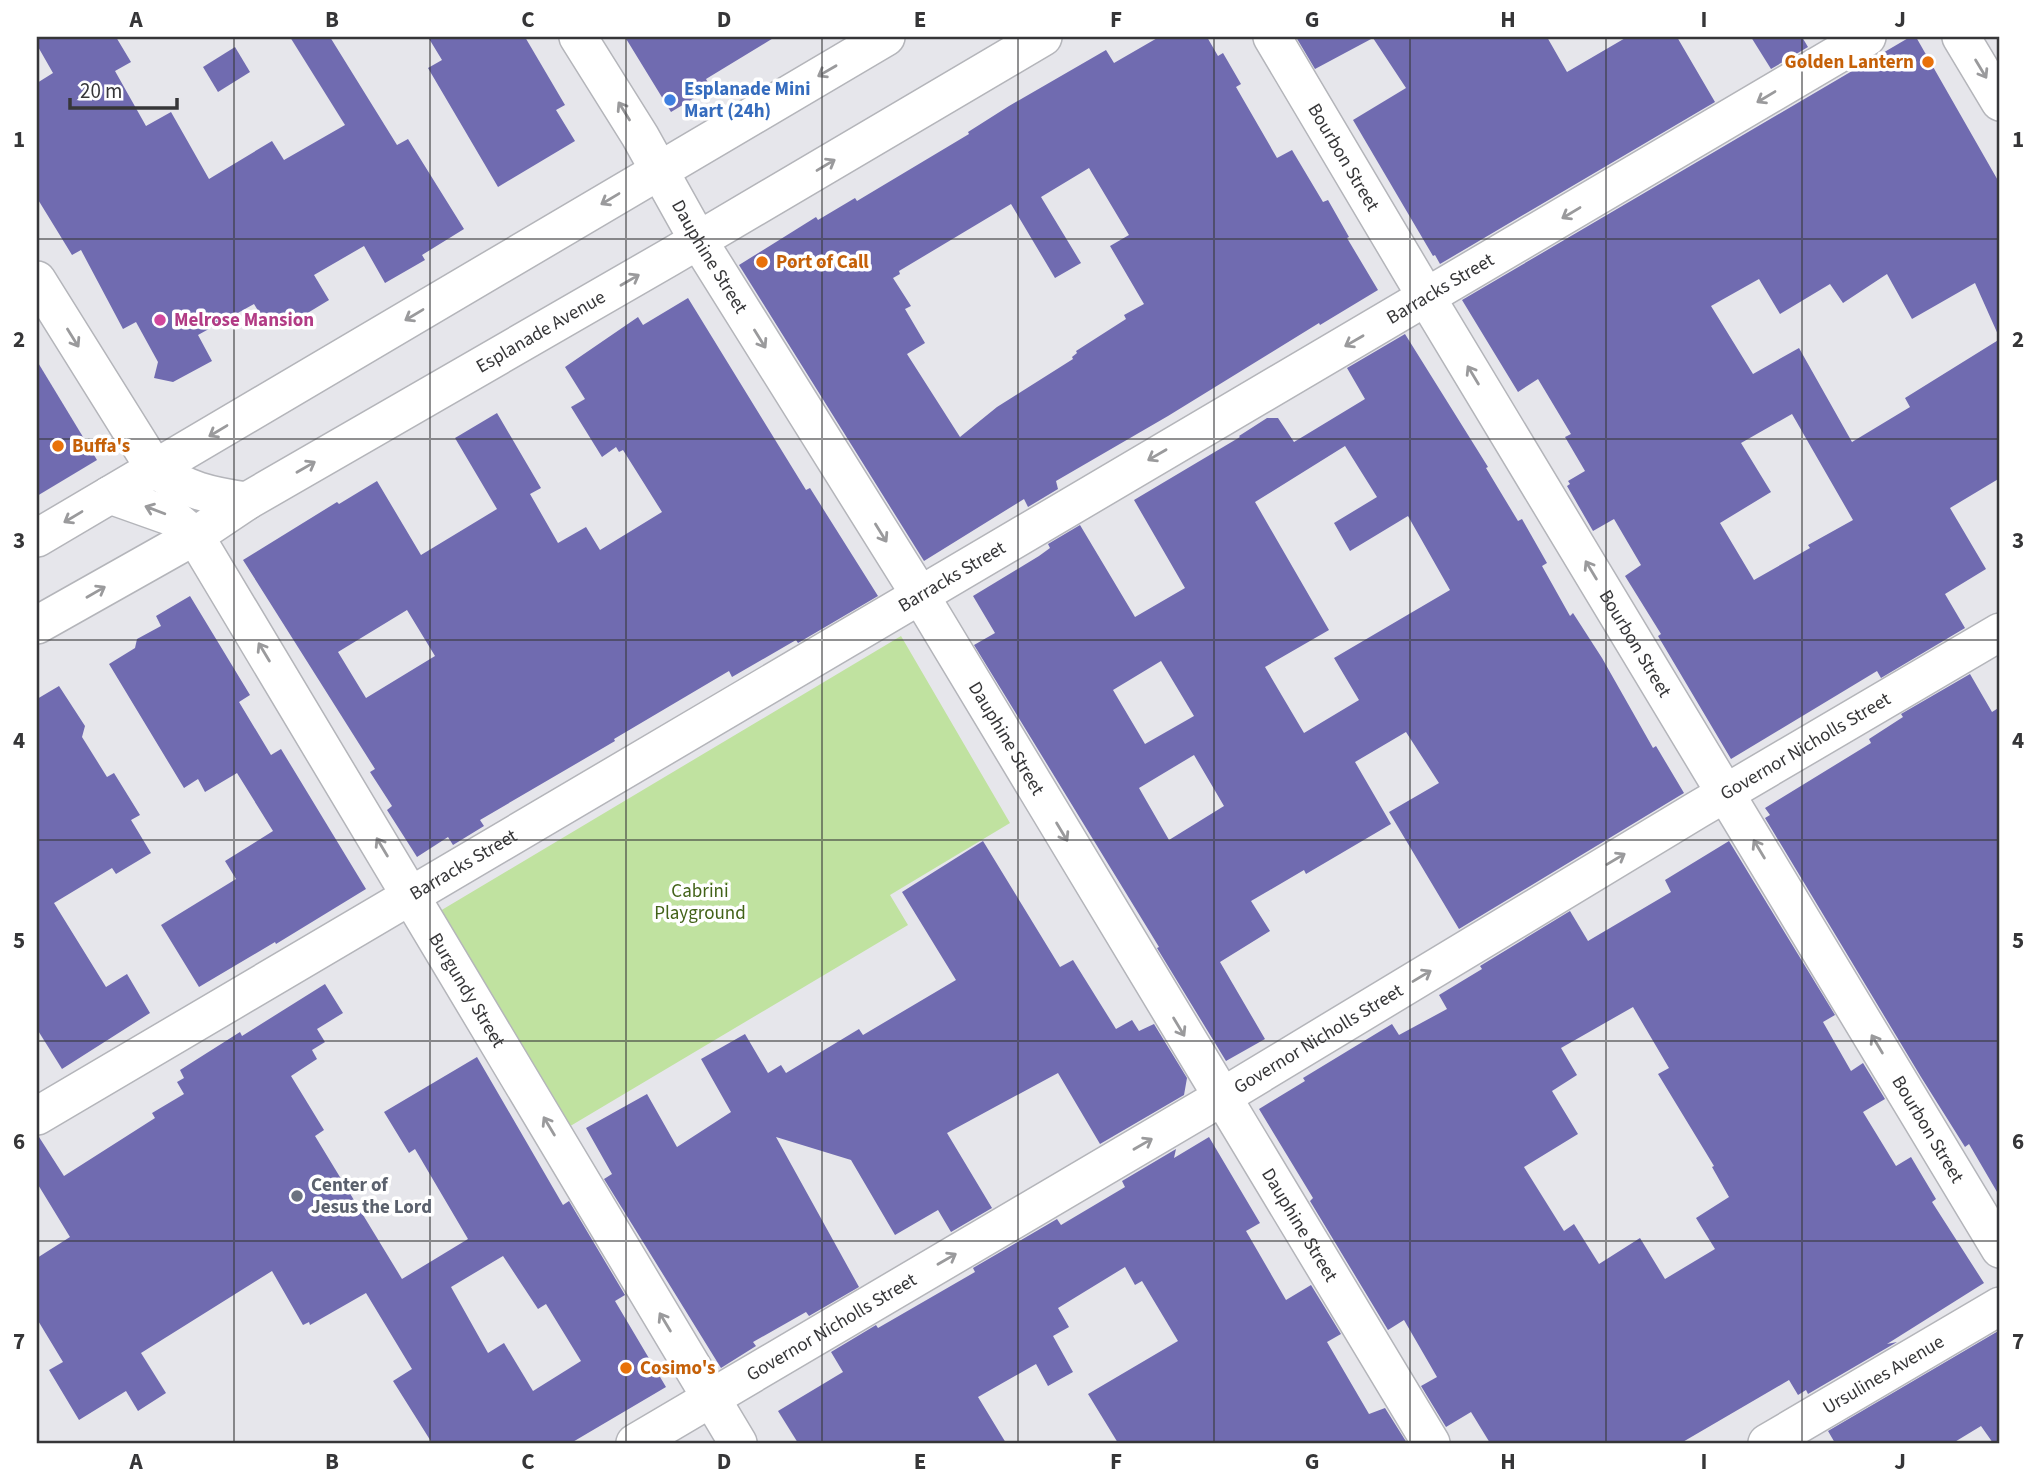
<svg xmlns="http://www.w3.org/2000/svg" width="2037" height="1480" font-family="'Source Sans 3',sans-serif">
	<rect width="100%" height="100%" fill="#e6e6eb"/>
	<!-- green -->
	<polygon fill="#c0e2a0" points="901,636 1010,823 890,895 908,925 567,1128 440,911"/>
	<!-- building -->
	<g fill="#706bb0" fill-rule="evenodd">
		<polygon points="37,37 116,37 131,62 115,71 146,126 171,112 209,179 272,141 284,160 345,125 290,37 330,37 397,145 408,139 464,229 422,255 425,260 385,283 364,246 314,275 329,300 291,323 287,316 268,327 254,304 198,335 212,361 173,382 154,378 158,362 136,322 123,329 81,250 72,255 37,198 37,83 53,73 37,45"/>
		<polygon points="428,37 525,37 565,105 556,110 575,141 498,187 428,68 442,60"/>
		<polygon points="625,37 775,37 706,79 711,88 671,112"/>
		<path d="M1159 37H1207L1218 56 1223 53 1241 84 1236 87 1277 158 1292 150 1323 202 1328 200 1349 237 1347 238 1378 290 1320 325 1319 323 1168 416 1056 481 1058 489 1028 507 1024 499 924 561 739 265 816 217 818 220 855 198 857 201 969 134 968 132 1009 106 1106 50 1114 63ZM1089 168 1129 235 1110 246 1144 304 1124 315 1126 319 1076 351 1077 353 1072 357 1073 359 997 407 960 437 907 354 925 343 905 309 911 306 893 278 900 274 899 271 1011 204 1055 278 1081 263 1041 197Z"/>
		<polygon points="1296,37 1547,37 1567,72 1627,37 1677,37 1715,102 1440,264 1435,255 1433,256 1353,120 1406,88 1373,38 1315,69"/>
		<polygon points="1751,37 1802,37 1808,47 1771,69"/>
		<path d="M1910 37H1916L2000 184V339L1975 283 1912 319 1887 274 1843 303 1830 284 1780 314 1759 279 1711 306 1753 374 1799 348 1852 442 1910 407 1905 398 2000 339V478L1950 508 1986 569 1945 594 1965 628 1881 678 1877 671 1731 759 1658 636 1661 634 1625 576 1641 565 1614 519 1593 531 1567 486 1570 484 1568 481 1585 471 1565 437 1571 434 1538 379 1518 392 1462 300ZM1792 414 1853 520 1808 545 1810 548 1754 580 1720 523 1771 492 1741 443Z"/>
		<polygon points="235,47 250,72 218,92 203,67"/>
		<path d="M688 298 806 490 810 488 878 596 798 643 796 640 732 677 729 671 614 739 615 741 480 820 484 826 453 845 448 837 417 857 387 810 392 806 370 772 375 769 243 560 337 502 339 504 377 481 421 555 497 509 455 438 497 413 541 488 530 494 558 543 586 527 600 550 662 512 623 450 619 452 616 447 602 457 571 407 585 399 565 367 638 317 643 325ZM407 610 435 656 366 698 338 652Z"/>
		<path d="M1405 334 1488 467 1486 468 1518 521 1522 519 1547 563 1542 566 1570 616 1573 613 1602 658 1653 748 1656 746 1684 793 1459 929 1389 812 1439 783 1406 732 1355 762 1391 824 1306 874 1304 870 1251 901 1270 931 1220 962 1265 1039 1226 1061 1157 948 1159 947 974 645 995 633 973 596 1039 556 1050 548 1048 544 1080 525 1135 617 1185 588 1134 500 1240 437 1239 436 1267 418H1278L1294 442 1365 399 1347 368ZM1345 446 1377 497 1334 523 1350 551 1408 516 1450 590 1334 658 1359 700 1304 733 1265 667 1329 630 1255 502ZM1161 661 1194 716 1145 744 1113 690ZM1194 755 1224 806 1169 840 1139 788Z"/>
		<polygon points="37,361 97,460 37,496"/>
		<polygon points="190,596 250,695 239,702 271,755 281,749 366,889 276,944 275,942 199,987 161,925 236,879 225,861 273,831 237,773 205,792 198,779 184,788 109,664 135,648 137,639 161,626 156,616"/>
		<polygon points="1970,674 1992,712 2000,707 2000,1197 1969,1144 1965,1147 1921,1077 1765,818 1770,815 1765,808 1871,743 1869,739 1903,717 1901,714"/>
		<polygon points="59,686 85,726 82,737 107,777 114,773 140,815 131,820 151,853 116,874 112,868 54,903 106,987 127,974 150,1013 62,1069 37,1029 37,699"/>
		<polygon points="983,841 1060,967 1073,960 1116,1029 1132,1020 1139,1031 1154,1024 1187,1078 1184,1095 1100,1144 1058,1073 947,1133 992,1208 951,1232 938,1210 895,1235 851,1160 776,1137 859,1287 809,1316 806,1312 753,1342 756,1346 721,1368 604,1179 612,1174 586,1128 647,1094 677,1147 731,1112 701,1059 745,1034 768,1073 781,1065 786,1073 859,1029 863,1035 956,980 902,892"/>
		<path d="M1729 841 1835 1015 1823 1022 1851 1071 1863 1063 1885 1099 1863 1112 1896 1166 1911 1157 1936 1199 1932 1202 1984 1283 1887 1344 1897 1342 1808 1394 1806 1390 1798 1395 1789 1380 1681 1443H1490L1471 1412 1446 1427 1421 1386 1437 1377 1404 1320 1388 1330 1310 1201 1313 1198 1259 1109 1305 1081 1303 1078 1392 1024 1399 1035 1447 1009 1439 995 1482 969 1480 966 1570 911 1588 941 1671 892 1665 880ZM1633 1007 1669 1068 1658 1074 1714 1166 1712 1167 1729 1197 1696 1218 1715 1249 1665 1279 1640 1238 1599 1264 1574 1224 1564 1231 1524 1167 1578 1134 1552 1091 1577 1075 1561 1048Z"/>
		<path d="M325 984 343 1013 317 1029 325 1042 312 1050 317 1059 291 1076 324 1130 315 1136 402 1279 468 1239 415 1149 409 1153 384 1112 477 1057 563 1205 569 1201 625 1295 615 1301 666 1387 571 1443H432L393 1381 412 1369 366 1293 310 1325 309 1322 303 1325 272 1271 141 1353 166 1393 138 1411 126 1391 79 1420 49 1370 63 1362 37 1319V1258L70 1237 37 1183V1137H39L64 1176 155 1118 152 1113 184 1094 177 1082 184 1078 180 1070 240 1032 242 1036ZM503 1256 538 1309 546 1304 581 1361 533 1391 504 1343 488 1353 451 1287Z"/>
		<polygon points="1209,1137 1260,1223 1246,1231 1286,1300 1311,1285 1341,1334 1327,1342 1369,1414 1385,1408 1407,1443 1118,1443 1088,1394 1178,1341 1142,1281 1135,1285 1125,1267 1058,1308 1069,1327 1053,1336 1073,1372 1048,1386 1036,1364 978,1397 1006,1443 798,1443 778,1411 843,1372 831,1352 876,1325 878,1328 975,1272 973,1268 1057,1219 1061,1225 1125,1187 1122,1181 1176,1149 1174,1158"/>
		<polygon points="2000,1330 2000,1443 1993,1443 1981,1426 1953,1443 1835,1443 1828,1431"/>
	</g>
	<g fill="none" stroke-linecap="round" stroke-linejoin="round">
		<!-- minor casing -->
		<g stroke="#b4b5ba" stroke-width="40">
			<g id="minor">
				<path id="s1" d="M578 37 640 136 698 240 920 595 1431 1443"/>
				<path id="s2" d="M1272 37 1437 315 2000 1249"/>
				<polyline points="1961,37 2000,102"/>
				<path d="M37 280 155 469C185 490 211 496 247 501"/>
				<path id="s3" d="M110 495 172 517 195 536 738 1443"/>
				<polyline points="37,538 886,37"/>
				<path id="s4" d="M37 625 195 536 247 501 670 257 1043 37"/>
				<path id="s5" d="M37 1116 1867 37"/>
				<path id="s6" d="M635 1443 1222 1097 1697 810 2000 632"/>
				<path id="s7" d="M1767 1443 2000 1306"/>
			</g>
		</g>
		<!-- minor -->
		<use href="#minor" stroke="#fff" stroke-width="37"/>
	</g>
	<!-- one-way arrows -->
	<defs><path id="oneway-shaft" d="M-6 0H5M1.5-3L5.5 0L1.5 3" fill="none" stroke-width="1.6" stroke-linecap="round" stroke-linejoin="round" transform="scale(1.75)"/></defs>
	<g stroke="#9a9a9c">
		<use href="#oneway-shaft" transform="translate(1981 69) rotate(59)"/>
		<use href="#oneway-shaft" transform="translate(827 71) rotate(150)"/>
		<use href="#oneway-shaft" transform="translate(1766 97) rotate(149)"/>
		<use href="#oneway-shaft" transform="translate(624 111) rotate(-122)"/>
		<use href="#oneway-shaft" transform="translate(826 165) rotate(-31)"/>
		<use href="#oneway-shaft" transform="translate(610 199) rotate(149)"/>
		<use href="#oneway-shaft" transform="translate(1571 213) rotate(149)"/>
		<use href="#oneway-shaft" transform="translate(630 280) rotate(-30)"/>
		<use href="#oneway-shaft" transform="translate(414 315) rotate(149)"/>
		<use href="#oneway-shaft" transform="translate(73 338) rotate(58)"/>
		<use href="#oneway-shaft" transform="translate(760 339) rotate(58)"/>
		<use href="#oneway-shaft" transform="translate(1354 341) rotate(150)"/>
		<use href="#oneway-shaft" transform="translate(1473 375) rotate(-121)"/>
		<use href="#oneway-shaft" transform="translate(218 431) rotate(149)"/>
		<use href="#oneway-shaft" transform="translate(1157 455) rotate(150)"/>
		<use href="#oneway-shaft" transform="translate(306 467) rotate(-30)"/>
		<use href="#oneway-shaft" transform="translate(155 510) rotate(-159)"/>
		<use href="#oneway-shaft" transform="translate(73 517) rotate(149)"/>
		<use href="#oneway-shaft" transform="translate(881 533) rotate(58)"/>
		<use href="#oneway-shaft" transform="translate(1591 570) rotate(-121)"/>
		<use href="#oneway-shaft" transform="translate(96 592) rotate(-30)"/>
		<use href="#oneway-shaft" transform="translate(264 652) rotate(-121)"/>
		<use href="#oneway-shaft" transform="translate(1062 832) rotate(59)"/>
		<use href="#oneway-shaft" transform="translate(382 847) rotate(-121)"/>
		<use href="#oneway-shaft" transform="translate(1759 849) rotate(-121)"/>
		<use href="#oneway-shaft" transform="translate(1616 859) rotate(-31)"/>
		<use href="#oneway-shaft" transform="translate(1422 976) rotate(-31)"/>
		<use href="#oneway-shaft" transform="translate(1179 1027) rotate(59)"/>
		<use href="#oneway-shaft" transform="translate(1877 1044) rotate(-121)"/>
		<use href="#oneway-shaft" transform="translate(549 1126) rotate(-121)"/>
		<use href="#oneway-shaft" transform="translate(1143 1144) rotate(-30)"/>
		<use href="#oneway-shaft" transform="translate(947 1259) rotate(-30)"/>
		<use href="#oneway-shaft" transform="translate(665 1322) rotate(-121)"/>
	</g>
	<!-- grid -->
	<path fill="none" stroke="#363638" stroke-width="2" stroke-opacity="0.55" d="M234 37V1443M430 37V1443M626 37V1443M822 37V1443M1018 37V1443M1214 37V1443M1410 37V1443M1606 37V1443M1802 37V1443M37 239H2000M37 439H2000M37 640H2000M37 840H2000M37 1041H2000M37 1241H2000"/>
	<!-- markers -->
	<g fill="#e8710a" stroke="#fff" stroke-width="2.5">
		<circle cx="1928" cy="62" r="7"/>
		<circle cx="762" cy="262" r="7"/>
		<circle cx="58" cy="446" r="7"/>
		<circle cx="626" cy="1368" r="7"/>
	</g>
	<circle fill="#3f7fe0" stroke="#fff" stroke-width="2.5" cx="670" cy="100" r="7"/>
	<circle fill="#d1479c" stroke="#fff" stroke-width="2.5" cx="160" cy="320" r="7"/>
	<circle fill="#6b7280" stroke="#fff" stroke-width="2.5" cx="297" cy="1196" r="7"/>
	<g text-anchor="middle" dominant-baseline="central" stroke-width="7" stroke-linejoin="round" paint-order="stroke">
		<!-- food labels -->
		<g font-size="19" font-weight="bold" fill="#c56008" stroke="#fff" text-anchor="start">
			<text x="1914" y="62" text-anchor="end">Golden Lantern</text>
			<text x="776" y="262">Port of Call</text>
			<text x="72" y="446">Buffa's</text>
			<text x="640" y="1368">Cosimo's</text>
		</g>
		<!-- shop labels -->
		<g font-size="19" font-weight="bold" fill="#366cbe" stroke="#fff" text-anchor="start">
			<text x="684" y="89">Esplanade Mini<tspan x="684" dy="22">Mart (24h)</tspan></text>
		</g>
		<!-- street labels -->
		<g font-size="19" fill="#363638" stroke="#fff">
			<text stroke="none"><textPath href="#s2" startOffset="140">Bourbon Street</textPath></text>
			<text stroke="none"><textPath href="#s1" startOffset="256">Dauphine Street</textPath></text>
			<text stroke="none"><textPath href="#s5" startOffset="1629">Barracks Street</textPath></text>
			<text stroke="none"><textPath href="#s4" startOffset="583">Esplanade Avenue</textPath></text>
			<text stroke="none"><textPath href="#s5" startOffset="1062">Barracks Street</textPath></text>
			<text stroke="none"><textPath href="#s2" startOffset="707">Bourbon Street</textPath></text>
			<text stroke="none"><textPath href="#s1" startOffset="822">Dauphine Street</textPath></text>
			<text stroke="none"><textPath href="#s6" startOffset="1362">Governor Nicholls Street</textPath></text>
			<text stroke="none"><textPath href="#s5" startOffset="495">Barracks Street</textPath></text>
			<text stroke="none"><textPath href="#s3" startOffset="625">Burgundy Street</textPath></text>
			<text stroke="none"><textPath href="#s6" startOffset="794">Governor Nicholls Street</textPath></text>
			<text stroke="none"><textPath href="#s2" startOffset="1274">Bourbon Street</textPath></text>
			<text stroke="none"><textPath href="#s1" startOffset="1390">Dauphine Street</textPath></text>
			<text stroke="none"><textPath href="#s6" startOffset="228">Governor Nicholls Street</textPath></text>
			<text stroke="none"><textPath href="#s7" startOffset="135">Ursulines Avenue</textPath></text>
		</g>
		<!-- hotel labels -->
		<g font-size="19" font-weight="bold" fill="#b23c85" stroke="#fff" text-anchor="start">
			<text x="174" y="320">Melrose Mansion</text>
		</g>
		<!-- park labels -->
		<g font-size="19" fill="#426218" stroke="#fff">
			<text x="700" y="891">Cabrini<tspan x="700" dy="22">Playground</tspan></text>
		</g>
		<!-- worship labels -->
		<g font-size="19" font-weight="bold" fill="#5b616d" stroke="#fff" text-anchor="start">
			<text x="311" y="1185">Center of<tspan x="311" dy="22">Jesus the Lord</tspan></text>
		</g>
	</g>
	<!-- border -->
	<rect width="2037" height="1480" fill="none" stroke="#ffffff" stroke-width="77"/>
	<!-- scale -->
	<path d="M70 98v10h107v-10" fill="none" stroke="#363638" stroke-width="3.5"/>
	<text x="80" y="98" font-size="21" fill="#363638" stroke="#ffffff" stroke-width="5" paint-order="stroke">20 m</text>
	<rect x="38" y="38" width="1960" height="1404" fill="none" stroke="#363638" stroke-width="2.5"/>
	<g font-size="23" text-anchor="middle" font-weight="bold" fill="#363638">
		<text x="136" y="27">A</text>
		<text x="332" y="27">B</text>
		<text x="528" y="27">C</text>
		<text x="724" y="27">D</text>
		<text x="920" y="27">E</text>
		<text x="1116" y="27">F</text>
		<text x="1312" y="27">G</text>
		<text x="1508" y="27">H</text>
		<text x="1704" y="27">I</text>
		<text x="1900" y="27">J</text>
		<text x="19" y="147">1</text>
		<text x="2018" y="147">1</text>
		<text x="19" y="347">2</text>
		<text x="2018" y="347">2</text>
		<text x="19" y="548">3</text>
		<text x="2018" y="548">3</text>
		<text x="19" y="748">4</text>
		<text x="2018" y="748">4</text>
		<text x="19" y="948">5</text>
		<text x="2018" y="948">5</text>
		<text x="19" y="1149">6</text>
		<text x="2018" y="1149">6</text>
		<text x="19" y="1349">7</text>
		<text x="2018" y="1349">7</text>
		<text x="136" y="1469">A</text>
		<text x="332" y="1469">B</text>
		<text x="528" y="1469">C</text>
		<text x="724" y="1469">D</text>
		<text x="920" y="1469">E</text>
		<text x="1116" y="1469">F</text>
		<text x="1312" y="1469">G</text>
		<text x="1508" y="1469">H</text>
		<text x="1704" y="1469">I</text>
		<text x="1900" y="1469">J</text>
	</g>
</svg>
